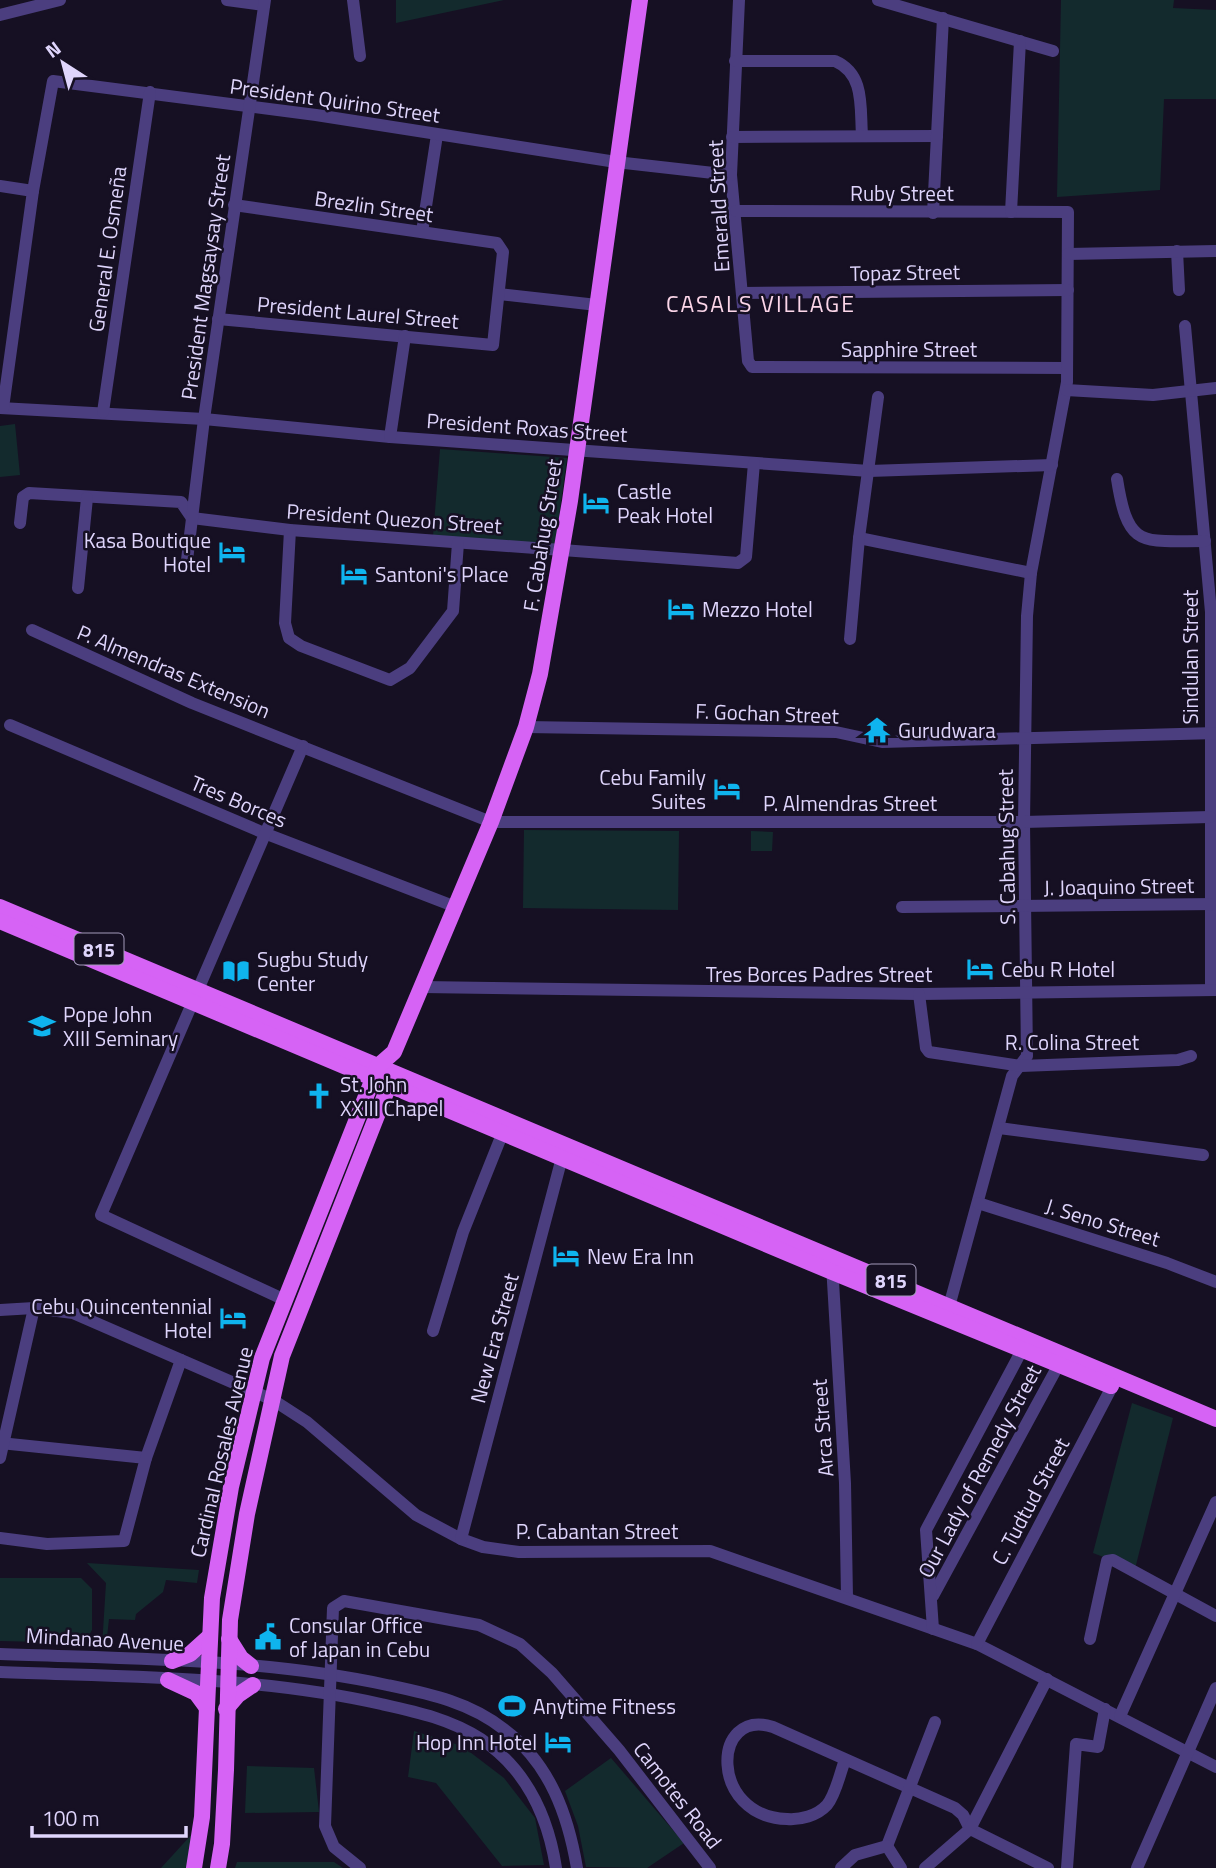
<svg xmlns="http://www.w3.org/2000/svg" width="1216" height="1868" font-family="'Titillium Web',sans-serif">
	<rect width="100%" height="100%" fill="#161023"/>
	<!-- green -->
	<g fill="#132a2d">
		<polygon points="396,0 504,0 396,23"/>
		<polygon points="1061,0 1174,0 1173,8 1216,10 1216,99 1164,99 1160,190 1057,197"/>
		<polygon points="15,424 20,475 0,477 0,426"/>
		<polygon points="440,449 567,458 555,545 433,536"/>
		<polygon points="524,830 679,831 678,910 523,908"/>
		<polygon points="751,831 773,832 772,851 751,851"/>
		<polygon points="1132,1403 1173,1418 1135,1569 1093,1553"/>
		<polygon points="87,1563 199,1570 197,1583 166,1580 163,1592 136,1614 135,1620 109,1619 106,1647 102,1647 106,1583"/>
		<polygon points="0,1578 81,1578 92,1589 92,1630 85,1643 0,1641"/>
		<polygon points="414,1731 462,1746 504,1778 535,1818 544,1865 502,1866 436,1783 408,1777"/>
		<polygon points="611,1758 684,1843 647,1868 586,1867 578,1826 565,1791"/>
		<polygon points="247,1766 314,1768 319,1812 245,1813"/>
		<polygon points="193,1833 187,1868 161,1868"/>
		<polygon points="237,1862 334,1862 343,1868 235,1868"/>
	</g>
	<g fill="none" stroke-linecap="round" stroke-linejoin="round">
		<!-- minor -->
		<g stroke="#4b3e7f" stroke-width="12">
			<polyline points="227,0 264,5"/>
			<polyline points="353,0 360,56"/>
			<polyline points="739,0 731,175 748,361 752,367 1067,368"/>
			<polyline points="878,0 1053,51"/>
			<polyline points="0,15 60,0"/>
			<path d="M735 61H835C865 74 860 107 862 135"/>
			<polyline points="732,137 937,136"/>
			<polyline points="0,186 33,191"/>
			<polyline points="736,211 1068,212 1067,382 1031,573 1027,616 1024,822 1027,1056 1012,1076 947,1314"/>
			<polyline points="1011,212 1020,41"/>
			<polyline points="933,213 943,18"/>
			<polyline points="422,232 437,135"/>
			<polyline points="1177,251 1179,290"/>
			<polyline points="1068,254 1216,251"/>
			<polyline points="742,293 1068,290"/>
			<polyline points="499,294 597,305"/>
			<polyline points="218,319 493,345 503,252 497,243 234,205"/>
			<polyline points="1185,326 1211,612 1211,990"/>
			<polyline points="1066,390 1153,395 1216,388"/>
			<polyline points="0,408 204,419 390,437 869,471 1052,465"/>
			<polyline points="3,408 33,191 53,81 316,115 616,162 731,175"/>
			<polyline points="103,412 150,92"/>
			<polyline points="390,437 405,336"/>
			<path d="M1117 479C1128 549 1141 541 1205 541"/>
			<polyline points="20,523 23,497 29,493 181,502 192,518 290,530 738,563 746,557 754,463"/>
			<polyline points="290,530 285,623 289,638 301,646 390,680 410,668 453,611 458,543"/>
			<polyline points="859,538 1031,573"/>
			<polyline points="187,560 204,419 265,0"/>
			<polyline points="78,588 87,498"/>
			<polyline points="32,630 192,703 491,822 1024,822 1210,817"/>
			<polyline points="850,639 859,538 878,397"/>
			<polyline points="10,725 264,833 456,907"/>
			<polyline points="526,727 836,732 882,742 1216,733"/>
			<polyline points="902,907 1216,904"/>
			<polyline points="422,987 919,994 1216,990"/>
			<polyline points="919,994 926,1048 929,1052 1021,1066 1178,1060 1191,1056"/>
			<polyline points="999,1128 1203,1155"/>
			<polyline points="978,1203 1167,1263 1216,1282"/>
			<polyline points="832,1265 845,1483 847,1597"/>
			<polyline points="285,1300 101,1215 303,746"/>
			<polyline points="0,1310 34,1308 73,1313 273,1400 307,1422 416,1515 461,1539 483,1547 519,1552 710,1551 977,1644 1216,1767"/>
			<polyline points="433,1331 463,1232 505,1127"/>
			<polyline points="0,1443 146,1458"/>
			<polyline points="0,1458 34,1308"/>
			<polyline points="0,1538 47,1544 124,1541 146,1458 181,1360"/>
			<polyline points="461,1539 564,1150"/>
			<polyline points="933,1596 1059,1364"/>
			<polyline points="933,1629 926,1530 1023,1348"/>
			<polyline points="1090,1639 1107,1561 1113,1560 1216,1616"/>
			<polyline points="977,1644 1115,1381"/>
			<path d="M0 1654C129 1659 261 1658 387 1685 430 1694 470 1702 505 1730 550 1764 568 1815 577 1868"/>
			<path d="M0 1672C127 1677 257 1676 381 1704 417 1712 450 1719 481 1739 526 1769 548 1816 556 1868"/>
			<polyline points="1120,1716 1216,1502"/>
			<path d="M845 1760C840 1773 836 1794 827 1805 817 1816 800 1820 787 1819 709 1817 711 1707 773 1727L955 1808 963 1815 970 1829 1048 1868"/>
			<polyline points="887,1846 935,1722"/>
			<polyline points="887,1846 901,1868"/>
			<polyline points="360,1868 334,1847 325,1826 333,1608 344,1601 479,1625 520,1644 552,1673 619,1750 710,1868"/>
			<polyline points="841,1868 855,1855 887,1846"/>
			<polyline points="925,1868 970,1829 1047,1679"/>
			<polyline points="1067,1868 1076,1744 1098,1747 1105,1709"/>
			<polyline points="1137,1868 1216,1688"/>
		</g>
		<!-- major -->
		<g stroke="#d663f5" stroke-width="16">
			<path d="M0 907C404 1080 811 1247 1216 1419"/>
			<polyline points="0,921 832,1272 1111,1386"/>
			<polyline points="229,1639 241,1658 251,1666"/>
			<polyline points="172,1661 190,1654 210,1636"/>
			<polyline points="168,1680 196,1693 207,1708"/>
			<polyline points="226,1709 238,1695 253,1685"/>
			<polyline points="194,1868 202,1817 212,1598 231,1487 262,1358 378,1066 394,1052 491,822 526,727 540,674 570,501 640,0"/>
			<polyline points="218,1868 222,1844 226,1770 230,1620 247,1514 282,1356 393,1075"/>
		</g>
	</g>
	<!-- icons -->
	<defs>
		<g id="hotel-bare" transform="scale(2.1)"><path d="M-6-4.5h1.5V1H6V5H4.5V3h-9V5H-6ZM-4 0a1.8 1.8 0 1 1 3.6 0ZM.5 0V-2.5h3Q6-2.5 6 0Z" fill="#0fb4ee" stroke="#161023" stroke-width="2.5" paint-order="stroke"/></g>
		<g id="temple-bare" transform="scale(2.1)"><path d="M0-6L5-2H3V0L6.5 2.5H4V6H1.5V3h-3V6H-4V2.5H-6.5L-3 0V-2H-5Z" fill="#0fb4ee" stroke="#161023" stroke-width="2.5" paint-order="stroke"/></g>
		<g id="library-bare" transform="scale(2.1)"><path d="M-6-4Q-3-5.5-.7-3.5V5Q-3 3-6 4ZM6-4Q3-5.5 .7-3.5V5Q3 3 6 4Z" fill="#0fb4ee" stroke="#161023" stroke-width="2.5" paint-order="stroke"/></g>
		<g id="university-bare" transform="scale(2.1)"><path d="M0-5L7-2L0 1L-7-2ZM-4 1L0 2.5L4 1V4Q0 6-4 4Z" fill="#0fb4ee" stroke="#161023" stroke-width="2.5" paint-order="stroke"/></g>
		<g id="church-bare" transform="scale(2.1)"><path d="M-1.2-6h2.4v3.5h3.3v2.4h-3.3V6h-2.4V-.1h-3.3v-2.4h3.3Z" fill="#0fb4ee" stroke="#161023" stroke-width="2.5" paint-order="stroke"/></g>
		<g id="civic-bare" transform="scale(2.1)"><path d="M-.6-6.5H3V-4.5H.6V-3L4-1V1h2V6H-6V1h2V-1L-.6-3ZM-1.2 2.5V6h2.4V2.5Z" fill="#0fb4ee" stroke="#161023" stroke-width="2.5" paint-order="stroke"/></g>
		<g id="stadium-bare" transform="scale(2.1)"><path d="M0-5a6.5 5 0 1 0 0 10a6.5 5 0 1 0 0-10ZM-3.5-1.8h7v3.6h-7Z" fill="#0fb4ee" stroke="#161023" stroke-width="2.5" paint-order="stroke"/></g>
	</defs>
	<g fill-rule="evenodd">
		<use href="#hotel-bare" x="596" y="503"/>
		<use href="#hotel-bare" x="232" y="552"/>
		<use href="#hotel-bare" x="354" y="574"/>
		<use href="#hotel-bare" x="681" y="609"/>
		<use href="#temple-bare" x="877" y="730"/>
		<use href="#hotel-bare" x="727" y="789"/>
		<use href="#hotel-bare" x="980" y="969"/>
		<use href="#library-bare" x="236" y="971"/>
		<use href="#university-bare" x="42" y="1026"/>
		<use href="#church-bare" x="319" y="1096"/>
		<use href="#hotel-bare" x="566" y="1256"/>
		<use href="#hotel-bare" x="233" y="1318"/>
		<use href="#civic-bare" x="268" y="1637"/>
		<use href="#stadium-bare" x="512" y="1706"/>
		<use href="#hotel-bare" x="558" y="1742"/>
	</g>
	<g text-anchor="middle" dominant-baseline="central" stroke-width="5" stroke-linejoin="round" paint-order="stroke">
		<!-- shield labels -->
		<g fill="#161023" stroke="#a39abb" stroke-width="2">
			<rect x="74.5" y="933.5" width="49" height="31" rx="5"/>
			<rect x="866.5" y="1264.5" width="49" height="31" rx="5"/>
		</g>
		<g font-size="19" font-weight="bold" fill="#dfd5fc">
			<text x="99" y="949">815</text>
			<text x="891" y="1280">815</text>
		</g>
		<!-- street labels -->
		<g font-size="21" fill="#dfd5fc" stroke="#161023">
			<text transform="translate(335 100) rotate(8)">President Quirino Street</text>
			<text x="902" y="193">Ruby Street</text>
			<text transform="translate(374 206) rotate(8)">Brezlin Street</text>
			<text transform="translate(718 206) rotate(-93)">Emerald Street</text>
			<text transform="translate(107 249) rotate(-82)">General E. Osmeña</text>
			<text transform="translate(905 272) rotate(-1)">Topaz Street</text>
			<text transform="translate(205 277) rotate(-82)">President Magsaysay Street</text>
			<text transform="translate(358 312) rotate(5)">President Laurel Street</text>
			<text x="909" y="349">Sapphire Street</text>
			<text transform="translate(527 427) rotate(4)">President Roxas Street</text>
			<text transform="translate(394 518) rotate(4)">President Quezon Street</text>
			<text transform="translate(542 535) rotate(-81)">F. Cabahug Street</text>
			<text transform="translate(1190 657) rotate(-90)">Sindulan Street</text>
			<text transform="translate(174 671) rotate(23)">P. Almendras Extension</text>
			<text transform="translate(767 713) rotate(2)">F. Gochan Street</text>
			<text transform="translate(239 801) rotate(23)">Tres Borces</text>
			<text x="850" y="803">P. Almendras Street</text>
			<text transform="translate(1006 847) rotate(-91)">S. Cabahug Street</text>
			<text transform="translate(1119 886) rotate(-1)">J. Joaquino Street</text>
			<text x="819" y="974">Tres Borces Padres Street</text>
			<text x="1072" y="1042">R. Colina Street</text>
			<text transform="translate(1103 1222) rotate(17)">J. Seno Street</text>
			<text transform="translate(494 1338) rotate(-75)">New Era Street</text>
			<text transform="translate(822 1428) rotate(-94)">Arca Street</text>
			<text transform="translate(221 1452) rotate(-77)">Cardinal Rosales Avenue</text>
			<text transform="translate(979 1471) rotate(-62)">Our Lady of Remedy Street</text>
			<text transform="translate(1030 1501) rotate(-62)">C. Tudtud Street</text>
			<text x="597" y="1531">P. Cabantan Street</text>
			<text transform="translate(105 1639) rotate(3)">Mindanao Avenue</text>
			<text transform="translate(678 1795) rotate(52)">Camotes Road</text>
		</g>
		<!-- poi labels -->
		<g font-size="21" fill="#dfd5fc" stroke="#161023" text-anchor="start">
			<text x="617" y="491">Castle<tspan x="617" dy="24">Peak Hotel</tspan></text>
			<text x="211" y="540" text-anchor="end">Kasa Boutique<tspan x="211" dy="24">Hotel</tspan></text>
			<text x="375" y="574">Santoni's Place</text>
			<text x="702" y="609">Mezzo Hotel</text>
			<text x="898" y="730">Gurudwara</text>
			<text x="706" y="777" text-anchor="end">Cebu Family<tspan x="706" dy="24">Suites</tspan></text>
			<text x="257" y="959">Sugbu Study<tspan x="257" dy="24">Center</tspan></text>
			<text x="1001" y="969">Cebu R Hotel</text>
			<text x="63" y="1014">Pope John<tspan x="63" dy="24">XIII Seminary</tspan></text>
			<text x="340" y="1084">St. John<tspan x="340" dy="24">XXIII Chapel</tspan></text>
			<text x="587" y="1256">New Era Inn</text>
			<text x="212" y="1306" text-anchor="end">Cebu Quincentennial<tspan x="212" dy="24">Hotel</tspan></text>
			<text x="289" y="1625">Consular Office<tspan x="289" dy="24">of Japan in Cebu</tspan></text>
			<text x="533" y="1706">Anytime Fitness</text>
			<text x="537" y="1742" text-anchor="end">Hop Inn Hotel</text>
		</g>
		<!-- neighbourhood labels -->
		<g font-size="23" letter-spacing="2" fill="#fcd6e9" stroke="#161023">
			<text x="761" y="303">CASALS VILLAGE</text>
		</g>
	</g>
	<!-- north arrow -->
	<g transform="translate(63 63) rotate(324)" stroke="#161023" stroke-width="5" paint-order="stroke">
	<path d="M0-5L12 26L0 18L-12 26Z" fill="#dfd5fc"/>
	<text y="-10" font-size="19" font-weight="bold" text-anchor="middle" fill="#dfd5fc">N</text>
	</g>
	<!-- scale -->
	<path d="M32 1826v10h154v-10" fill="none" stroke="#dfd5fc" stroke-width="3.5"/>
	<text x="42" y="1826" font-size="21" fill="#dfd5fc" stroke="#161023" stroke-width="5" paint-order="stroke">100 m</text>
</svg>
